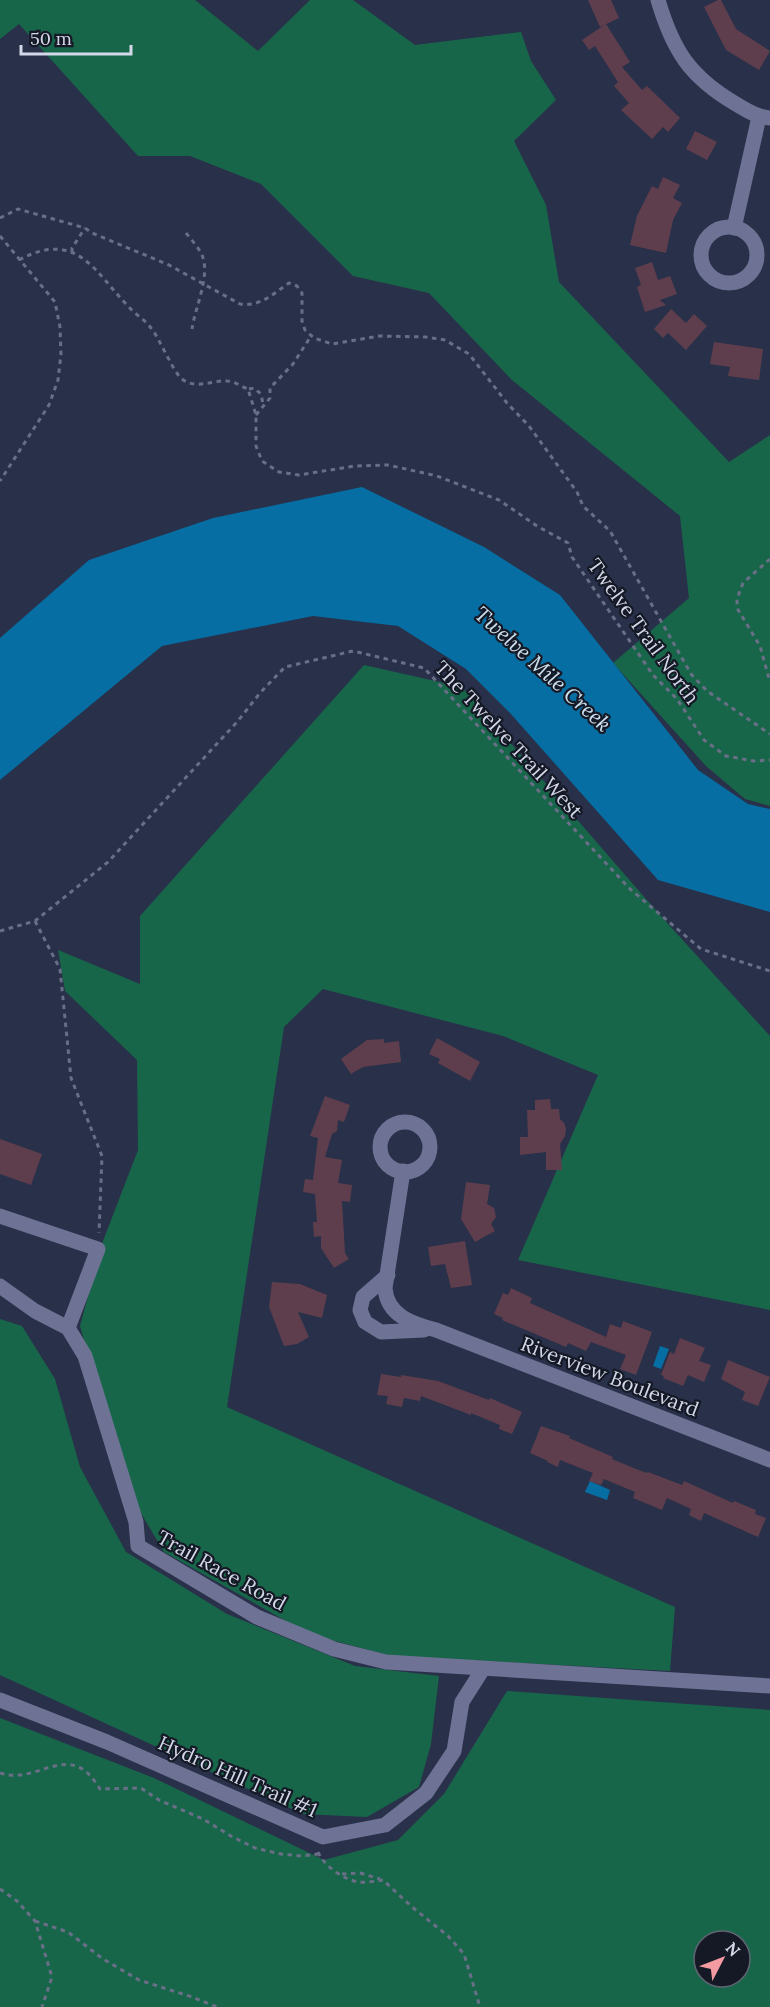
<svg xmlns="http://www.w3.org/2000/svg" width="770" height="2007" font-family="Lora,serif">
	<rect width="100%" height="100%" fill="#29304a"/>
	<!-- green -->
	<g fill="#18664a" fill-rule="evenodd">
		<polygon points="0,0 195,0 258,51 310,0 353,0 415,45 521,32 531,61 556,100 514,141 546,205 559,282 729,462 770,435 770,806 745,799 706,766 613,663 689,598 680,516 512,380 429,293 353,276 261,184 190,156 138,156 19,24 0,39"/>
		<polygon points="364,665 462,687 659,914 770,1036 770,1310 518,1260 598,1075 503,1036 323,989 284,1027 227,1407 675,1607 670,1671 391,1656 309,1634 164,1552 126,1488 80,1326 103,1241 138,1150 137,1060 65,991 58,950 140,984 140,916"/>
		<polygon points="0,1319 22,1326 55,1379 80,1467 126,1552 227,1614 355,1666 439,1676 431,1744 419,1787 367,1817 303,1814 0,1675"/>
		<path d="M507 1691 770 1710V2007H0V1718L154 1778 324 1860 398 1840 444 1794ZM704 1941H740V1977H704Z"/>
	</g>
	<!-- water -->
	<g fill="#066ea2">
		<polygon points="362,487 484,547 560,595 698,770 748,804 770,809 770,912 658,880 510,713 466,669 398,626 313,616 162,646 0,780 0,638 89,560 213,518"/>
		<polygon points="660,1346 669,1349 661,1369 653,1366"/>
		<polygon points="590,1481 610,1490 607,1500 585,1492"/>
	</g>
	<!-- building -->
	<g fill="#5e3e4c">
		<polygon points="588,0 611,0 619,18 600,27"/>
		<polygon points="718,0 721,0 736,29 770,51 759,70 726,50 704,7"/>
		<polygon points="606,24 630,62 622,67 642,90 647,86 680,118 668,132 663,127 652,139 621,110 629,103 614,86 618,82 595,46 589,50 582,40"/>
		<polygon points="695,131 717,142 707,160 686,149"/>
		<polygon points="663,177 680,185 673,198 682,203 673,220 666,253 630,245 637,216 652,186 658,189"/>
		<polygon points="652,262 658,280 670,276 677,294 660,300 666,305 645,312 637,287 641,285 635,268"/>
		<polygon points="671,309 686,323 694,314 707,326 686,350 668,333 663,338 654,329"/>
		<polygon points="714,342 763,349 759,380 728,376 730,367 710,364"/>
		<polygon points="437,1038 480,1062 470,1081 438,1063 440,1059 429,1054"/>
		<polygon points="384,1039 384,1043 399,1041 401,1062 363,1067 351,1074 341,1059 367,1040"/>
		<polygon points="325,1096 350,1105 344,1122 338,1120 337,1131 332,1134 325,1157 342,1160 338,1183 352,1185 350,1202 342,1201 345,1253 349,1259 334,1268 321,1248 321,1236 314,1237 313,1222 317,1222 315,1194 303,1192 305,1179 313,1180 318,1138 310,1136"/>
		<polygon points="550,1099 551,1109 559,1109 560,1119 564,1123 566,1128 565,1136 560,1144 562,1170 546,1170 546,1152 520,1155 520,1137 528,1137 527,1110 535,1110 535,1100"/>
		<polygon points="0,1139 42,1154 31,1185 0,1174"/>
		<polygon points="466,1182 490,1185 487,1204 494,1208 496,1217 491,1224 495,1231 475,1242 461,1219"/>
		<polygon points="465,1241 472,1285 451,1288 445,1264 431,1266 428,1247"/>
		<polygon points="272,1282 300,1284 327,1295 322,1318 298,1312 309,1337 297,1344 284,1346 269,1307"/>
		<polygon points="511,1288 532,1298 530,1303 606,1337 610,1324 621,1328 623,1321 652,1332 636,1375 620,1369 626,1355 591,1342 586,1351 568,1343 566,1347 502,1320 503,1318 494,1314 503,1293 508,1295"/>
		<polygon points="680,1338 705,1348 699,1361 711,1365 704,1382 688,1375 683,1386 663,1378 664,1376 661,1375 670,1352 674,1354"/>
		<polygon points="728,1360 770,1377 758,1406 742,1400 745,1392 721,1379"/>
		<polygon points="381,1374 401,1377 401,1375 438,1381 489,1400 490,1398 522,1412 512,1434 499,1429 500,1425 471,1413 471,1415 421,1396 420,1401 404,1398 402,1407 386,1404 388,1396 377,1395"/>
		<polygon points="541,1426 570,1436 569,1438 613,1457 612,1459 636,1469 647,1473 648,1472 682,1485 684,1481 733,1503 734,1501 756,1510 755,1514 766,1518 758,1537 704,1513 701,1521 689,1515 691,1509 667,1498 662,1510 633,1498 635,1492 604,1479 601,1485 589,1481 593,1473 560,1460 558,1467 547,1462 548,1461 530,1453"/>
	</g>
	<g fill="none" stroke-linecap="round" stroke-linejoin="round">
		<!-- path -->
		<g stroke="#696f86" stroke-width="3" stroke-dasharray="4.5 4.5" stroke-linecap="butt">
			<path d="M0 218 18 209 85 228 92 233 169 265 240 304C260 307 273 294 289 283L297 286 302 293V321L305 330 314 338 332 344 380 336 426 337 445 340 469 354 507 403 529 426 577 492 583 506 610 531 691 674 707 691 770 734"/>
			<path d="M186 233C191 239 197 246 201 253 212 273 195 307 192 329"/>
			<polyline points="0,236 55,302 60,327 61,354 58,380 49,405 0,481"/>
			<polyline points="72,252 72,248 85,228"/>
			<path d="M19 260C77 229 94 271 128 306 135 314 145 320 151 328 160 339 173 372 182 379 196 390 212 380 227 381 234 381 242 387 248 389L256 415V446L262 461 279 472 299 475 355 466 388 465 437 476 499 500 537 526 568 543 572 557 653 675 677 699 704 740 726 756 754 761 770 760"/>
			<polyline points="249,389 254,388 261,394 263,404"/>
			<polyline points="256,415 270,398 270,388 293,364 311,336"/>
			<polyline points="770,559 743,583 737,599 737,608 760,646 770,682"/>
			<polyline points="35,921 60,969 71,1078 102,1156 99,1233"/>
			<polyline points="0,931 35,921 108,862 237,722 260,693 285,667 353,651 424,668 630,889 701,949 770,971"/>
			<path d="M0 1773C32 1784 60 1751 85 1771 91 1775 96 1783 100 1789L141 1788 159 1800 203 1819 231 1836 255 1848 281 1854 302 1856 318 1854"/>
			<path d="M318 1852C324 1866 344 1880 359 1882 367 1883 376 1881 383 1880L412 1907 448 1936 464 1954 480 2007"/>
			<polyline points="342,1874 360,1873 380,1879"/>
			<polyline points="0,1889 17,1901 35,1921 52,1977 42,2007"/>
			<polyline points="35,1921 68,1932 103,1959 139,1980 192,1997 217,2007"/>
		</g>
		<!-- minor -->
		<g stroke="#6e7294" stroke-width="15">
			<path d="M658 0C673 51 690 77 736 104 748 111 757 117 770 118"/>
			<circle cx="729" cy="255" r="28"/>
			<polyline points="734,228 759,117"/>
			<circle cx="405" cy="1147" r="25"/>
			<path d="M403 1171 385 1288C387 1316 413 1324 436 1330L770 1460"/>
			<polyline points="0,1216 98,1249 68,1328"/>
			<polyline points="388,1275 363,1297 360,1310 365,1322 381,1332 424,1330"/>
			<polyline points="0,1286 35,1311 68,1328 85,1356 136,1522 138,1546 257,1617 334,1649 386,1662 770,1686"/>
			<polyline points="0,1700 107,1742 323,1837 385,1825 426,1793 454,1751 462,1702 483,1669"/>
		</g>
	</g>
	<g text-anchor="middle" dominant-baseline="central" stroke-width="4.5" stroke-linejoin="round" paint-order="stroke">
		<!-- street labels -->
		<g font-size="20" fill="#d3d8e9" stroke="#151925">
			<text transform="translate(644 631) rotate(54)">Twelve Trail North</text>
			<text transform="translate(509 739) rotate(47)">The Twelve Trail West</text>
			<text transform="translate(610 1376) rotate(21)">Riverview Boulevard</text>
			<text transform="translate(222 1570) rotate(29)">Trail Race Road</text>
			<text transform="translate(238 1776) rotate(24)">Hydro Hill Trail #1</text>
		</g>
		<!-- water labels -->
		<g font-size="21" font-style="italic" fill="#cce0ef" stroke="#151925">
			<text transform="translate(543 669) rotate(42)">Twelve Mile Creek</text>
		</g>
	</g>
	<!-- north arrow -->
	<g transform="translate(722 1959) rotate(48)"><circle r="28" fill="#151925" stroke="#616573" stroke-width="1.5"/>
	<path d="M0-4.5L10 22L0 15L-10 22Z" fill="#f49aa1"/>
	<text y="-9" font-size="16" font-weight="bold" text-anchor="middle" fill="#d3d8e9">N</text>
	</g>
	<!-- scale -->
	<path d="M21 45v9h110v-9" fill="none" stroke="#d3d8e9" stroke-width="3"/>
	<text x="30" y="45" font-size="18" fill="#d3d8e9" stroke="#151925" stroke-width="4.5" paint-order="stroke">50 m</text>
</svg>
